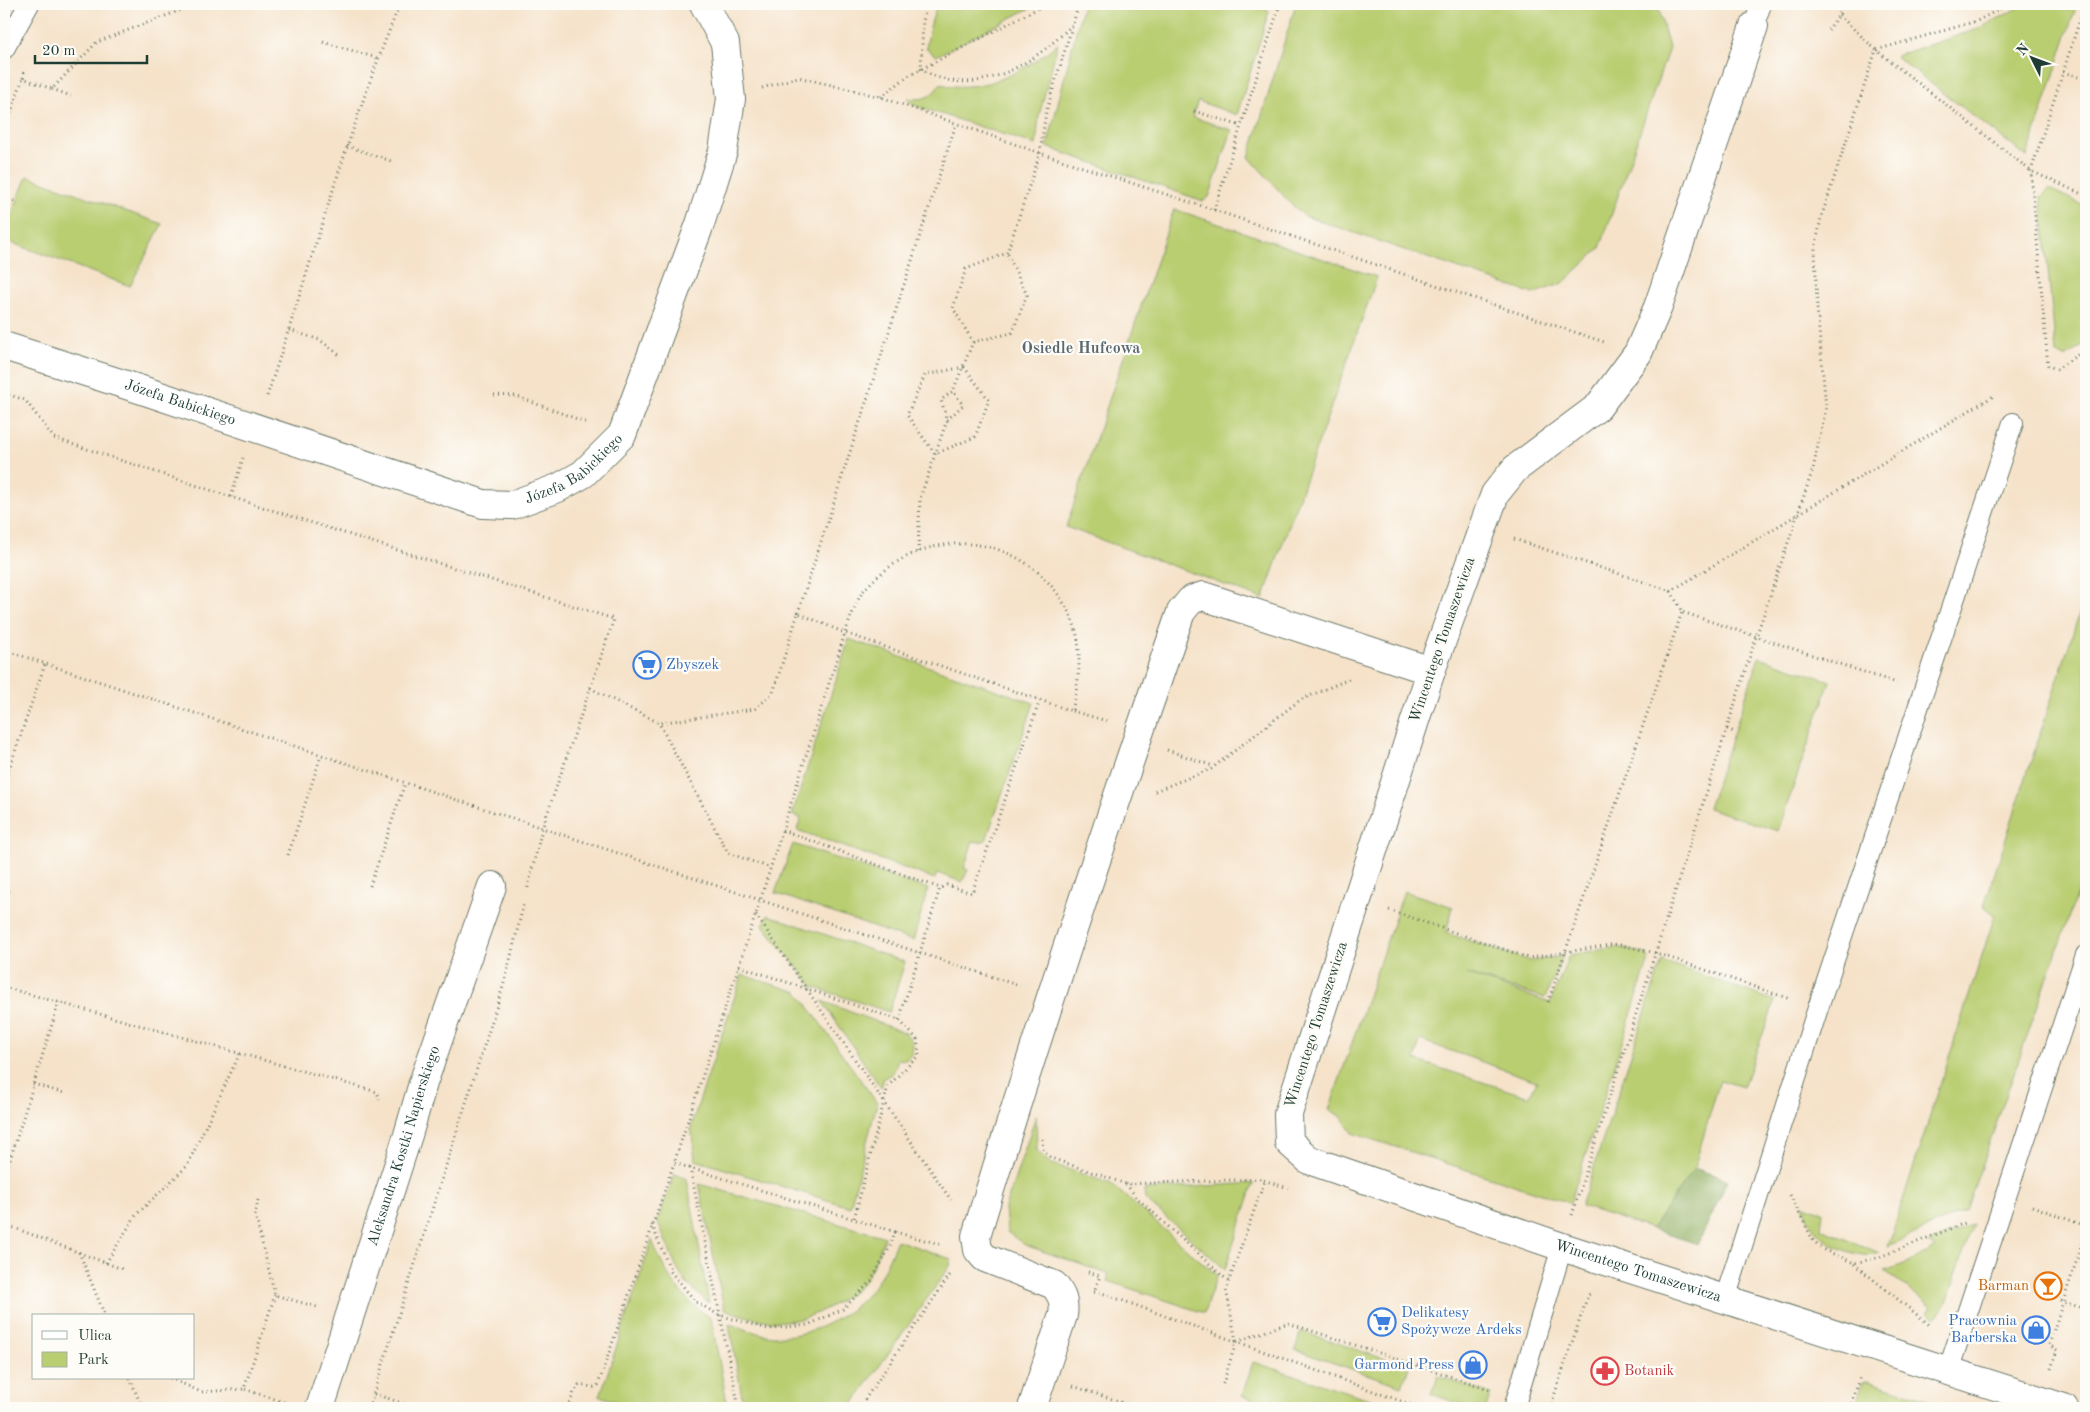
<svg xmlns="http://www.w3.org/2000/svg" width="2090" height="1412" font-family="'Old Standard TT',serif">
	<rect width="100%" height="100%" fill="#fdfcf7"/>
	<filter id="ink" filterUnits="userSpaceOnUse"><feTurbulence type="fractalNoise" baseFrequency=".02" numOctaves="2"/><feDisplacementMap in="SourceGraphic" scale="10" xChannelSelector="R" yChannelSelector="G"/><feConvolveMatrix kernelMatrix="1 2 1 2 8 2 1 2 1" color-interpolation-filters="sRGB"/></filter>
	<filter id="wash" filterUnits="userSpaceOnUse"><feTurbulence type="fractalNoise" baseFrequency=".0096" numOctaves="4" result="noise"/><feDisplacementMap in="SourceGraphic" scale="20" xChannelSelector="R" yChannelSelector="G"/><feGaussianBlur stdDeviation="1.12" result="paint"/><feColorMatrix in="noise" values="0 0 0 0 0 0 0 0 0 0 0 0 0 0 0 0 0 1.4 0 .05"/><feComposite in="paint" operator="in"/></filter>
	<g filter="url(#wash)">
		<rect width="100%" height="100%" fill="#f5e2c9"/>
		<!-- green -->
		<g fill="#b9cd71" stroke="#6c8552" fill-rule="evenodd">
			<polygon points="937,4 1038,4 936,56 926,48 930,27"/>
			<polygon points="1083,4 1262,4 1269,11 1237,115 1198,101 1192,117 1232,130 1209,197 1203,201 1047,147"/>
			<polygon points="1296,4 1653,4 1659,10 1669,48 1600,248 1563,283 1533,294 1305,216 1291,204 1249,157"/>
			<polygon points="2026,4 2077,4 2027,157 1895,56 1978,29"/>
			<path d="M1058 43 1039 116 1036 145 913 105 908 98C923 101 932 97 940 84 984 94 1026 71 1058 43Z"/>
			<polygon points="27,176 162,224 130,286 4,240 4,234"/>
			<polygon points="2049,189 2086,206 2086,343 2064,357 2056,353 2041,197"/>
			<polygon points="1174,209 1377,277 1263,599 1066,527"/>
			<polygon points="2086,593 2086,868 1966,1210 1888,1246 1995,915 1984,906"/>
			<polygon points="849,639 1034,703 986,840 980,842 973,841 964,868 968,870 962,882 937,873 935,879 797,830 801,818 792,815"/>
			<polygon points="1759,657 1830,681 1778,831 1708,808"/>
			<polygon points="793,844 928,889 913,941 775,893"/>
			<path d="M1404 891 1453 907 1446 933 1531 961 1563 956 1545 998 1466 974 1550 1003 1569 955 1617 947 1647 954 1649 959 1570 1203 1352 1133 1341 1116 1329 1110ZM1420 1040 1536 1081H1537L1529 1097 1415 1060Z"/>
			<polygon points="768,915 905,962 889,1012 813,987 763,925"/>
			<polygon points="1662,961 1775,1001 1743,1087 1720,1080 1694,1168 1652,1229 1581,1206"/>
			<polygon points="742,975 798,992 877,1103 850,1207 695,1160 691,1126"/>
			<polygon points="822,1001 905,1033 913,1042 912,1054 906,1060 898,1059 893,1073 884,1078 881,1088"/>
			<polygon points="1036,1116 1037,1151 1050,1163 1111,1184 1217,1275 1204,1313 1108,1281 1108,1274 1025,1245 1007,1232 1005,1208"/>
			<polygon points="675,1174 687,1179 709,1303 686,1283 676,1266 657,1221"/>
			<polygon points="1254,1183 1225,1269 1145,1199 1144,1190"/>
			<path d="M699 1184 885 1237C878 1253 872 1271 861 1285 854 1292 844 1298 836 1303 795 1328 767 1325 724 1309Z"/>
			<path d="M1802 1204 1823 1212 1821 1229 1880 1253C1863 1262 1825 1244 1814 1229 1808 1223 1806 1212 1802 1204Z"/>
			<polygon points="1973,1224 1946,1305 1935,1318 1928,1312 1932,1307 1885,1271 1915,1260 1936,1247 1929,1242"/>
			<path d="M652 1240C664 1273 681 1299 711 1318L728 1408H636L600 1396Z"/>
			<path d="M897 1240 951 1259 950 1266 850 1408H744L729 1324C747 1329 766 1338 785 1336 822 1333 864 1308 881 1275 887 1264 892 1252 897 1240Z"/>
			<polygon points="1301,1331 1409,1367 1402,1386 1295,1350"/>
			<polygon points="1253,1362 1398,1408 1280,1408 1242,1396"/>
			<polygon points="1438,1376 1491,1394 1486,1408 1473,1408 1431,1394"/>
			<polygon points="1868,1380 1943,1404 1937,1408 1855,1408 1863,1383"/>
		</g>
		<!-- forest -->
		<polygon fill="#92b063" stroke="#58764c" points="1694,1168 1728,1180 1698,1244 1652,1229"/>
	</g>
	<g filter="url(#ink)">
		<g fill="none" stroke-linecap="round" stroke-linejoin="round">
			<!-- lane casing -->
			<g stroke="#6a7768" stroke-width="22">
				<g id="lane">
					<polyline points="1754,26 1761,4"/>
					<polyline points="4,49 29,4"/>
					<polyline points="1725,1299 1818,1008 2013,423"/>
					<polyline points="1948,1371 2086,955"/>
					<polyline points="1514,1408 1562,1247"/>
				</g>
			</g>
			<!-- street casing -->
			<g stroke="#6a7768" stroke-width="30">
				<g id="street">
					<path id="s1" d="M1754 26 1658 307 1638 353 1598 407 1515 469 1495 494 1431 671 1288 1114 1289 1142 1309 1160 1562 1247 2064 1408"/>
					<path id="s2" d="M4 346 142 390 483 504 512 505 558 488 583 474 622 435 700 224 723 151 731 99 725 43 704 4"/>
					<path id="s3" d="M320 1408 408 1135 423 1083 492 886"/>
					<path d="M1032 1408 1063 1315C1065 1302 1062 1295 1054 1285L985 1258 978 1250 976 1236C1039 1026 1109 819 1181 612L1191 600 1203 596 1431 671"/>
				</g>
			</g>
			<!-- path -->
			<g stroke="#6a7768" stroke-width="3" stroke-dasharray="1 4" stroke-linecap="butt">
				<path d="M927 4 923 21 921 69C974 103 1035 63 1073 24"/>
				<polyline points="1310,4 1327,8 1340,4"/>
				<polyline points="2085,4 2031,171 2048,366 2057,369 2086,349"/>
				<polyline points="1839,15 1876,50 2031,171 2086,196"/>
				<polyline points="1828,30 1839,15 1843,4"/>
				<polyline points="323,42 377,58"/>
				<polyline points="24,72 23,78 52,89 97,42 197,4"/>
				<polyline points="2063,72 2078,77"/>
				<polyline points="762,88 798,77 881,97 1040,153 1214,210 1604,342"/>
				<polyline points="52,89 71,96"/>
				<polyline points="881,97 908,76 1046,4"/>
				<polyline points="1194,111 1241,126"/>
				<polyline points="4,132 23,78"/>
				<polyline points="347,146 394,162"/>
				<polyline points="4,197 17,202"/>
				<polyline points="1214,210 1280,4"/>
				<polyline points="289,330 320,340 341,356"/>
				<polyline points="973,342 1012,333 1027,295 1007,253"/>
				<polygon points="964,367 989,400 975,437 935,454 907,415 925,375"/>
				<polyline points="4,393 25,400 54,438 231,497 614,619 542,829 527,891"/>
				<polyline points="494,395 515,396 588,423"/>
				<path d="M267 396C311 265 347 132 400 4"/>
				<polyline points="947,420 963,405 953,391"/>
				<polyline points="231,497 243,458"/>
				<polyline points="1514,539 1671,591 1995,395"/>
				<polyline points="918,552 920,498 947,420 941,400 953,391 973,342 953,308 966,269 1007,253 1040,153 1046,112 1079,4"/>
				<polyline points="1671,591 1682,612 1897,683"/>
				<polyline points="798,613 956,124"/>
				<polyline points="4,650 1020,986"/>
				<polyline points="590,688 659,723 728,853 771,868"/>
				<polyline points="1072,711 1107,721"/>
				<polyline points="1727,729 1734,732"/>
				<polyline points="1167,750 1213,766"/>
				<polyline points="4,784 45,664"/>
				<polyline points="1155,791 1211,769 1300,700 1349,679"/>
				<polyline points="782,830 940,888"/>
				<polyline points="288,855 321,756"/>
				<polyline points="370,886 405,783"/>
				<polyline points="4,890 12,893"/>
				<polyline points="1389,910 1529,958 1616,944 1656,953 1790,999"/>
				<polyline points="756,915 951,1200"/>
				<polyline points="739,966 899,1020 917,1039 919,1055 888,1086 854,1219"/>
				<polyline points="4,987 377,1092 381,1103"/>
				<polyline points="1548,1002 1682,612"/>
				<polyline points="899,1020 940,888 947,885 972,893 1040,700"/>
				<polyline points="33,1084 64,1093"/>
				<polyline points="1042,1139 1043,1150 1051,1158 1126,1184 1260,1179 1288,1188"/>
				<polyline points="690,1168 739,1408"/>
				<polyline points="4,1179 59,1002"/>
				<polyline points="1126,1184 1137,1198 1228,1281"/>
				<polyline points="1790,1195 1813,1240 1822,1249 1854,1263 1877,1258 1965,1223"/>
				<polyline points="258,1200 255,1215 275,1295 317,1307"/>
				<polyline points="2032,1206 2086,1226 2081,1247 2086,1249"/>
				<polyline points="1572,1215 1756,637 1813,469 1826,408 1817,308 1815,249 1821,218 1876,50 1977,21 2009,4"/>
				<polyline points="4,1224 122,1269"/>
				<path d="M652 1225 671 1272 696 1302 719 1315 768 1329 808 1325 843 1309 871 1281 890 1247 895 1232 674 1163 760 901 845 633 1072 711C1079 683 1084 644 1071 617 1032 532 928 519 866 588 857 597 850 620 845 633L798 613 773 693 755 709 659 723"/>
				<polyline points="895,1232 943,1245"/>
				<polyline points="79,1252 105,1316"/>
				<polyline points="106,1263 136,1215 187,1166 240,1053"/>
				<polyline points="1854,1264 1931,1326"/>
				<polyline points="1088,1272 1100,1276 1095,1289"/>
				<polyline points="1094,1292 1099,1292 1420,1408"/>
				<polyline points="275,1295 244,1389 287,1403"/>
				<polyline points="2060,1301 2086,1309"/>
				<polyline points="1236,1341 1226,1289 1265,1180"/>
				<polyline points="2051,1369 2057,1350 2049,1345 2081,1247"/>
				<polyline points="130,1378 142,1408"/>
				<polyline points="170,1378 201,1392 244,1389"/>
				<polyline points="1223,1384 1236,1342 1288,1323 1489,1389"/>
				<polyline points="1073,1386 1139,1408"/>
				<polyline points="374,1394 418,1408"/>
				<polyline points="369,1408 506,977 524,902"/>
				<polyline points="568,1408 574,1392 579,1385 594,1387 598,1385 674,1163"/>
				<polyline points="859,1408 952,1272"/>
				<polyline points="1550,1408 1588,1295 1593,1292"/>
				<polyline points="1850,1408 1860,1378"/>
			</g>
			<!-- lane -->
			<use href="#lane" stroke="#fff" stroke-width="20"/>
			<!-- street -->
			<use href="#street" stroke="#fff" stroke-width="28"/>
		</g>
	</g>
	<!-- icons -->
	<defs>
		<g id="supermarket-ring" transform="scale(1.4375)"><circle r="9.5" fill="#fdfcf7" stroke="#3f7fe0" stroke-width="1.5"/><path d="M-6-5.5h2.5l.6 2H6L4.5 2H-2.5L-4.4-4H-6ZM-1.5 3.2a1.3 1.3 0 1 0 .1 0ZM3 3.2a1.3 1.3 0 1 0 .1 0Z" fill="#3f7fe0"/></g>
		<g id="bar-ring" transform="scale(1.4375)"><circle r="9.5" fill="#fdfcf7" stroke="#e8710a" stroke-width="1.5"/><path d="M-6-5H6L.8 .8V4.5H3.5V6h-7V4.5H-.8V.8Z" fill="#e8710a"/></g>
		<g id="shop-ring" transform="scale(1.4375)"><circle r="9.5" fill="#fdfcf7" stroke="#3f7fe0" stroke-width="1.5"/><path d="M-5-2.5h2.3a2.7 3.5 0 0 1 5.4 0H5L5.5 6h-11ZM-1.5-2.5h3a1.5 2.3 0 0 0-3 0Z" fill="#3f7fe0"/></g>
		<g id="pharmacy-ring" transform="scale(1.4375)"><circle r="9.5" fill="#fdfcf7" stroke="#e0444e" stroke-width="1.5"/><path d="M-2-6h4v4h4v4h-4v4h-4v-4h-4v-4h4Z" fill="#e0444e"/></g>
	</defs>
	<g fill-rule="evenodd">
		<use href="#supermarket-ring" x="647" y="665"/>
		<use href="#bar-ring" x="2048" y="1286"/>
		<use href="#supermarket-ring" x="1382" y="1322"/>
		<use href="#shop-ring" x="2036" y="1330"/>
		<use href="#shop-ring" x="1473" y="1365"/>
		<use href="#pharmacy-ring" x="1605" y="1371"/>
	</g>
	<g text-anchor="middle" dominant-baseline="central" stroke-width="4.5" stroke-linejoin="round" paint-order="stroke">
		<!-- street labels -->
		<g font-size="15" fill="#1f3d34" stroke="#fdfcf7">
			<text stroke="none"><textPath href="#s2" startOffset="185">Józefa Babickiego</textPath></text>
			<text stroke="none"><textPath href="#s2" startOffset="606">Józefa Babickiego</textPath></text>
			<text transform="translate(1443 640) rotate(-71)">Wincentego Tomaszewicza</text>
			<text transform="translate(1317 1025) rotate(-72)">Wincentego Tomaszewicza</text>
			<text stroke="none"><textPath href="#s3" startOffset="275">Aleksandra Kostki Napierskiego</textPath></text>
			<text stroke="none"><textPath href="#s1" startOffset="1606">Wincentego Tomaszewicza</textPath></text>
		</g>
		<!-- shop labels -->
		<g font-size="15" fill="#366cbe" stroke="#fdfcf7" text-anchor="start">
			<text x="666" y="665">Zbyszek</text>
			<text x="1401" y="1313">Delikatesy<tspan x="1401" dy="17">Spożywcze Ardeks</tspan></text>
			<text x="2017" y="1321" text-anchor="end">Pracownia<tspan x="2017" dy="17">Barberska</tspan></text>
			<text x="1454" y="1365" text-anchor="end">Garmond Press</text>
		</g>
		<!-- food labels -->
		<g font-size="15" fill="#c56008" stroke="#fdfcf7" text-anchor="end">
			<text x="2029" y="1286">Barman</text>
		</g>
		<!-- health labels -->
		<g font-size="15" fill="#be3a42" stroke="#fdfcf7" text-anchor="start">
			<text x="1624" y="1371">Botanik</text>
		</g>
		<!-- neighbourhood labels -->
		<g font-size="16" font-weight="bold" fill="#5b6972" stroke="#fdfcf7">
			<text x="1081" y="349">Osiedle Hufcowa</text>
		</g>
	</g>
	<!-- margin -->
	<rect width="2090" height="1412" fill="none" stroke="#fdfcf7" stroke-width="20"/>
	<!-- legend -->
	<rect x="32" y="1314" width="162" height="65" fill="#fdfcf7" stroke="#a4b0a9"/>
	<rect x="42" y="1331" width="25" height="8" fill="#ffffff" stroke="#a4b0a9"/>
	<text x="78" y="1340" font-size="15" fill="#1f3d34">Ulica</text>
	<rect x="42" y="1352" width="25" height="15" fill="#b9cd71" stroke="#a4b0a9"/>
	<text x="78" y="1364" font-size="15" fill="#1f3d34">Park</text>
	<!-- north arrow -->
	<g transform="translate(2032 58) rotate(312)" stroke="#fdfcf7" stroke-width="4" paint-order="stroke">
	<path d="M0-4L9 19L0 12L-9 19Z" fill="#1f3d34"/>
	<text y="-8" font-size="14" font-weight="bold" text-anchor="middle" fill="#1f3d34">N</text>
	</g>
	<!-- scale -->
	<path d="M35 55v8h112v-8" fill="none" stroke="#1f3d34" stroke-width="2.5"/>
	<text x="42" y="55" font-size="15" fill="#1f3d34" stroke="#fdfcf7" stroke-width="4" paint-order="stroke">20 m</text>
</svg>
